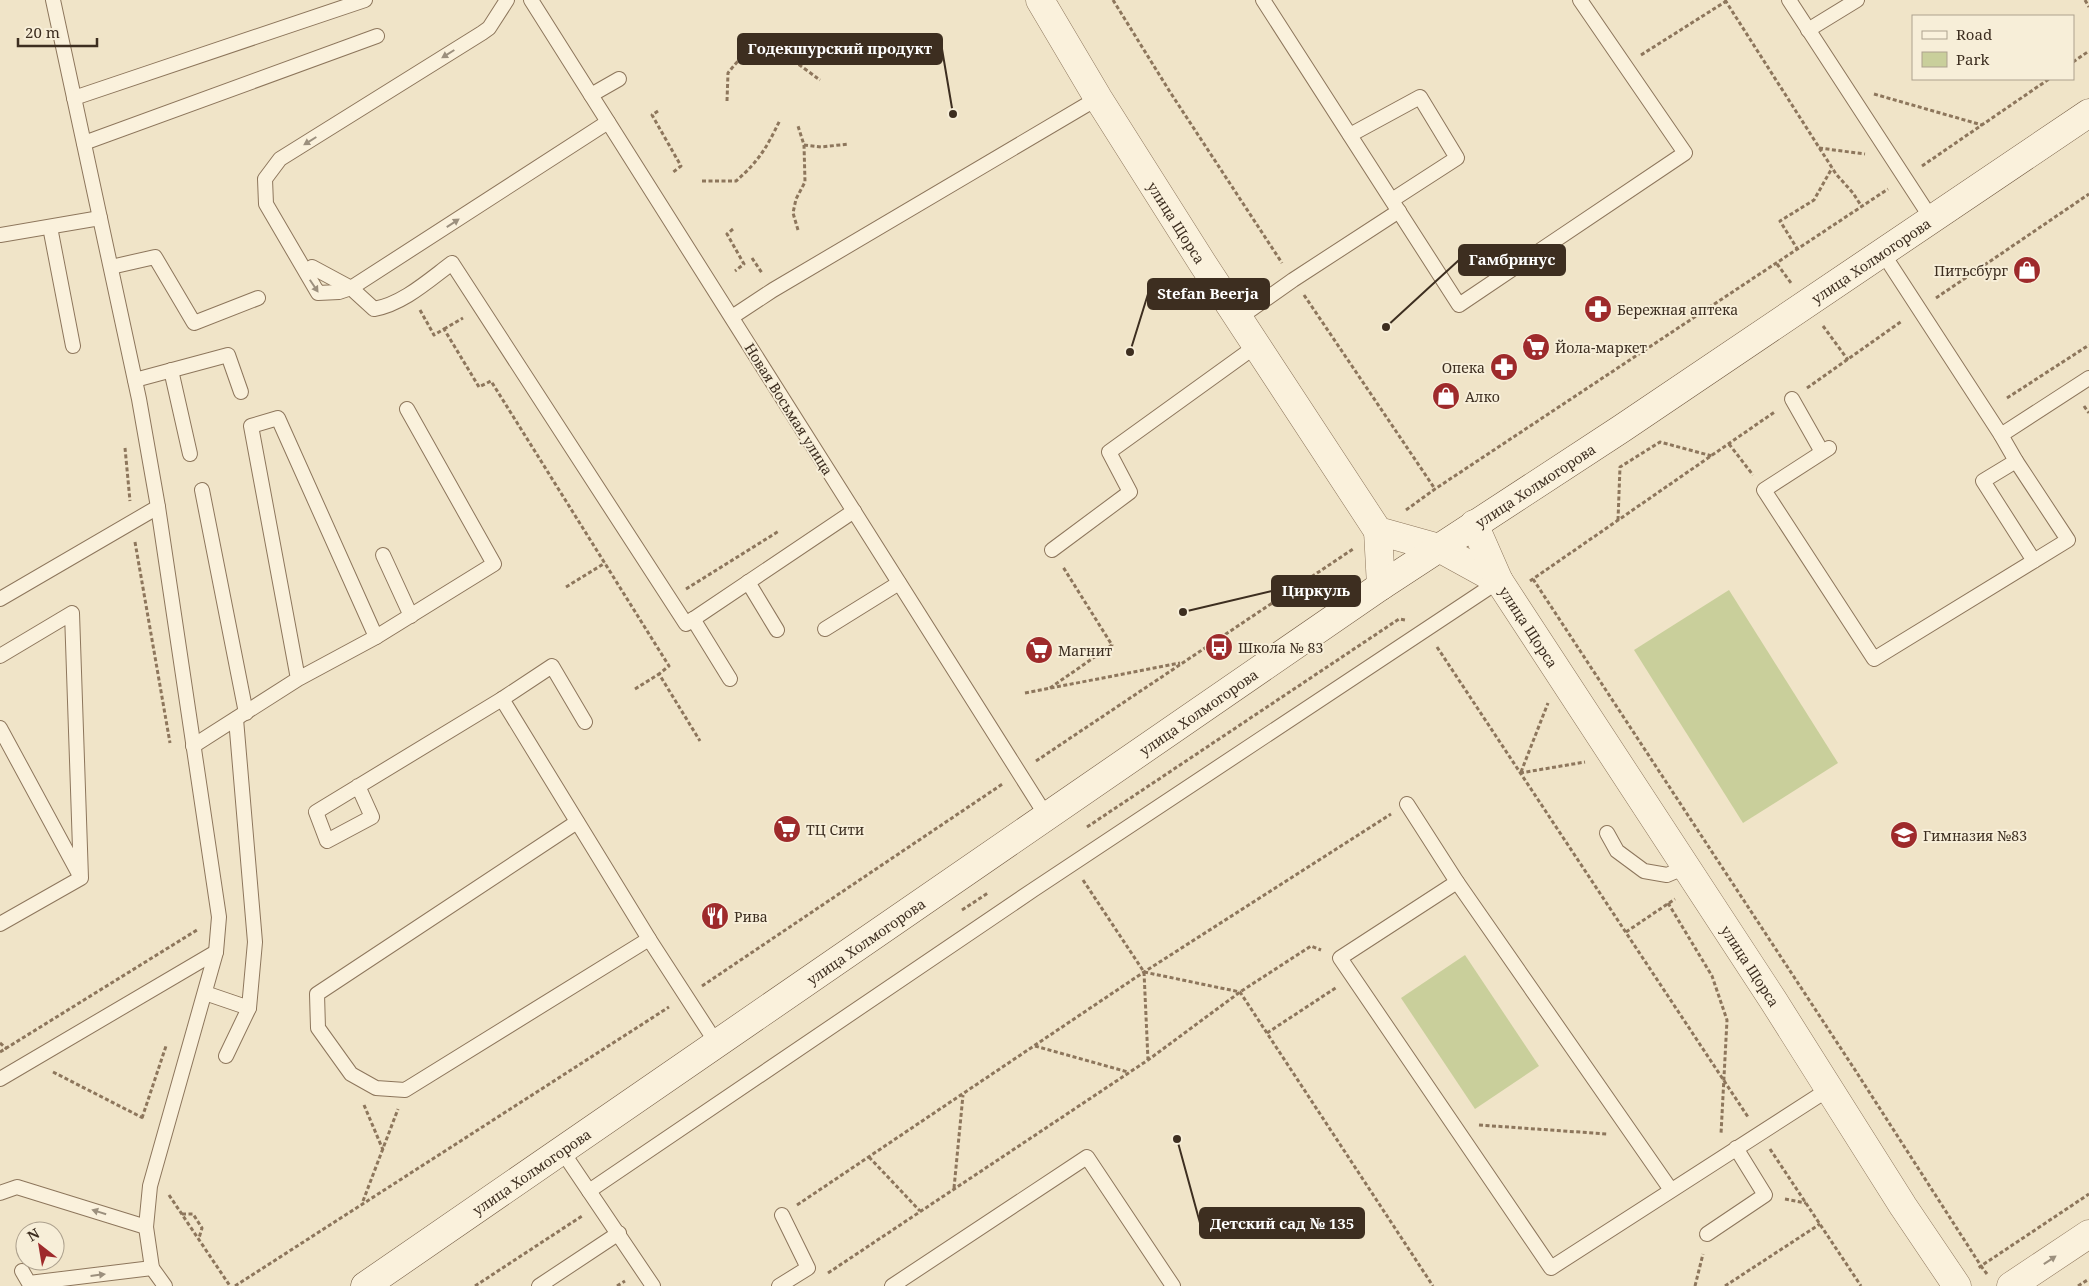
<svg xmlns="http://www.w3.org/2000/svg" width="2089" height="1286" font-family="'Noto Serif',serif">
	<rect width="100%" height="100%" fill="#f0e4c8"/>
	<!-- green -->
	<g fill="#c9cf9b">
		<polygon points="1729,590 1838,763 1743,823 1634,650"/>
		<polygon points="1465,955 1539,1066 1475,1109 1401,998"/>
	</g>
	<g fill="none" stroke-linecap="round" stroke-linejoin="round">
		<!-- service casing -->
		<g stroke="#8d765c" stroke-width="16">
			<g id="service">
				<polyline points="53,0 139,399 158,507 219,917 216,952 150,1186 146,1227 152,1268 165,1286"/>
				<polyline points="507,0 489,28 482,33 280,159 265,179 266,204 318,293 339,292 351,288 608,122"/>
				<polyline points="531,0 1047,817"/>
				<polyline points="1263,0 1459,305 1685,153 1580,0"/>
				<polyline points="1789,0 1931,218"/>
				<polyline points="1808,30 1857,0"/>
				<polyline points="591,95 619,79"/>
				<polyline points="74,98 365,0"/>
				<polyline points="1350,135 1420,97 1457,158 1392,200"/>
				<polyline points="84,143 377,36"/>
				<polyline points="50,227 73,346"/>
				<polyline points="0,235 100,218"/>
				<polyline points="1882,252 2001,435 2089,378"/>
				<polyline points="111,267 155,257 194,323 258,298"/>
				<path d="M312 267 351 288 374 309C403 304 429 280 452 263L686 624 854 511"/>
				<polyline points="732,317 773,290 1098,98"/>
				<polyline points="1239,318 1293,280 1399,211"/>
				<polyline points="171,370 190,454"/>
				<polyline points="135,380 228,355 241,392"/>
				<polyline points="1792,399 1822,452"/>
				<polyline points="2001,435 2016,461"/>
				<polyline points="1829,448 1764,490 1874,659 2068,540 2016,461 1983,481 2034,561"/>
				<polyline points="202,490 246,713"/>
				<polyline points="1052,550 1130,492 1109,452 1256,346"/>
				<polyline points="383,555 411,616"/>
				<polyline points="748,582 777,630"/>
				<polyline points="0,599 158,507"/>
				<polyline points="693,619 730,679"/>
				<polyline points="825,629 899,583"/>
				<polyline points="376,637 494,564 407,409"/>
				<polyline points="0,656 72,613 81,878 0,924"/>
				<polyline points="502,699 552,666 585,722"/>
				<polyline points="0,728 79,874"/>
				<polyline points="193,746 298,679 251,426 278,418 376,637 298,679"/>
				<polyline points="358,786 372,817 327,841 316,812 502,699 649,939 717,1044"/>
				<polyline points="1407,804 1457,882 1671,1190"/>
				<polyline points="577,822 317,994 318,1028 351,1074 376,1088 405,1090 649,939"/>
				<polyline points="1607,833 1617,851 1644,871 1667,875 1686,867"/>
				<polyline points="1457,882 1340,958 1551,1268 1829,1089"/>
				<polyline points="205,993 249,1008 255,942 236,719"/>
				<polyline points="226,1056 249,1008"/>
				<polyline points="0,1079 216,952"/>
				<polyline points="562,1151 653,1286"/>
				<polyline points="589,1191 1033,890 1499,581"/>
				<polyline points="0,1193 17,1187 146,1227"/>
				<polyline points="1707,1234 1765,1195 1736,1148"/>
				<polyline points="22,1271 29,1283 152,1268"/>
				<polyline points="539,1286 619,1233"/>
				<polyline points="779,1286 808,1268 782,1215"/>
				<polyline points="892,1286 1087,1157 1173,1286"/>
			</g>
		</g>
		<!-- minor casing -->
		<g stroke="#8d765c" stroke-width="29">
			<g id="minor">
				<path id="s1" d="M1040 0 1098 98 1203 264 1378 531 1439 548 1499 581 1773 1000 1903 1206 1957 1286"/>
				<polyline points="1474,524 1499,581"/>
				<polyline points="1378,531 1381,586"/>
				<polyline points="2011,1286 2089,1234"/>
			</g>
		</g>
		<!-- secondary casing -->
		<g stroke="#6f573f" stroke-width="29">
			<g id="secondary">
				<path id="s2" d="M365 1286 1381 586 1621 429 2089 113"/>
			</g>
		</g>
		<!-- path -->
		<g stroke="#8d765c" stroke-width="3" stroke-dasharray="4 2.5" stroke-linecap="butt">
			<polyline points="1113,0 1170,92 1282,263"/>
			<polyline points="1725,0 1836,174 1853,193 1862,207"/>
			<polyline points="2085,0 2089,7"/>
			<polyline points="1641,55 1728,0"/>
			<polyline points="2073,62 2089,51"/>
			<polyline points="1874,94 1982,125"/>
			<path d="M727 101 728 73C733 67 740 57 747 54 773 41 800 66 820 80"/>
			<polyline points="658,111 652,115 681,166 672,173"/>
			<polyline points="804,145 821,147 849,144"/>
			<polyline points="1819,148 1865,154"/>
			<polyline points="1922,166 2049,79"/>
			<path d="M702 181H736C759 161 767 147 780 120"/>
			<polyline points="733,229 727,234 744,264 735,271"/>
			<polyline points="798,230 793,213 796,199 805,182 804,145 798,126"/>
			<polyline points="1798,250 1780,221 1814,200 1832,168"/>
			<polyline points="752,258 762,273"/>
			<polyline points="1777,264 1791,283"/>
			<polyline points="1304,295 1435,489"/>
			<polyline points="1936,298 2089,194"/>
			<polyline points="420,310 434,335 444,329 479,387 491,381 669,666 659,674 700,741"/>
			<polyline points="1823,326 1848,360"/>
			<polyline points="444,329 463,318"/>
			<polyline points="1807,388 1902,321"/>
			<polyline points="2007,398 2089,345"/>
			<polyline points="2084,406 2089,413"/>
			<polyline points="1729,444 1753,475"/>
			<polyline points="125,448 130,501"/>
			<polyline points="1406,510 1435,489 1888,189"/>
			<polyline points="1618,520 1620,467 1660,442 1712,456"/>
			<polyline points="135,542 170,743"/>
			<polyline points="1533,579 1857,1073 1981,1266 1977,1269"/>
			<polyline points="1530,581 1776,411"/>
			<polyline points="566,587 605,563"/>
			<polyline points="686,589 779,531"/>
			<polyline points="1437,647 1748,1117"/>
			<polyline points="1050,688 1112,645 1063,567"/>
			<polyline points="635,689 659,674"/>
			<polyline points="1025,693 1180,663"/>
			<polyline points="1036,761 1353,549"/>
			<polyline points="1521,772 1548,703"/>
			<polyline points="1520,773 1585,762"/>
			<polyline points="1087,827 1399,619 1405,620"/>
			<polyline points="1083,880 1144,972 1240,992 1433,1286"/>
			<polyline points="1668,903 1712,976 1727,1020 1721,1134"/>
			<polyline points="962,910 988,893"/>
			<polyline points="1626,932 1675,899"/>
			<polyline points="1144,972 1148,1060"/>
			<polyline points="702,986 1004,783"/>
			<polyline points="1267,1033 1337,987"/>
			<polyline points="0,1043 7,1049"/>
			<polyline points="1035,1046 1128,1072"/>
			<polyline points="0,1052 197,930"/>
			<polyline points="53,1072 143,1118"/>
			<polyline points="364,1105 383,1150"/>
			<polyline points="142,1118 166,1046"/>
			<polyline points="1479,1125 1607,1134"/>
			<polyline points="1770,1149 1861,1286"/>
			<polyline points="869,1157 920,1211"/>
			<polyline points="954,1188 963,1095"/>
			<polyline points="169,1195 230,1286"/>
			<polyline points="1785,1199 1806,1203"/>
			<polyline points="363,1201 398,1109"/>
			<polyline points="797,1205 1144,972 1391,814"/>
			<polyline points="182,1214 193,1214 202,1228 199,1238"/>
			<polyline points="828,1273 1148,1060 1240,992 1311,946 1321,950"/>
			<polyline points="1987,1274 1981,1266 2089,1194"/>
			<polyline points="235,1286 669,1007"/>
			<polyline points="475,1286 582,1216"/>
			<polyline points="617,1286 625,1281"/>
			<polyline points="1695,1286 1703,1254"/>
			<polyline points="1725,1286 1820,1224"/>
			<polyline points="2078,1286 2089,1279"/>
		</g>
		<!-- service -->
		<use href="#service" stroke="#faf1dc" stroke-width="14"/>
		<!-- minor -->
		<use href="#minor" stroke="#faf1dc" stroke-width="28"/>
		<!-- secondary -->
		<use href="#secondary" stroke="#faf1dc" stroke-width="28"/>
	</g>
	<!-- one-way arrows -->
	<defs><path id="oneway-solid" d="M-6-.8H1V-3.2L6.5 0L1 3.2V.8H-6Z" transform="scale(1.25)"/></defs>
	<g fill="#9c907e">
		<use href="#oneway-solid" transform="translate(448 54) rotate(148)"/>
		<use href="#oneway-solid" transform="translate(310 141) rotate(148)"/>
		<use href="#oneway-solid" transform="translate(453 223) rotate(-33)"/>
		<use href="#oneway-solid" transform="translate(314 286) rotate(56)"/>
		<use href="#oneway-solid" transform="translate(99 1212) rotate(-163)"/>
		<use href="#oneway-solid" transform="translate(2050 1260) rotate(-34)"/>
		<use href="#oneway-solid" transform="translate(98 1275) rotate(-7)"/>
	</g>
	<!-- icons -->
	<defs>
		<g id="shop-disc" transform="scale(1.4375)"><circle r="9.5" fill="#9e2a2b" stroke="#f7eed8"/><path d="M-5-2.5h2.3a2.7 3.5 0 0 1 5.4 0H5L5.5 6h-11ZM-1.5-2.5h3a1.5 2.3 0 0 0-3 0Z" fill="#fff"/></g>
		<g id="pharmacy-disc" transform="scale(1.4375)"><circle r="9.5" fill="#9e2a2b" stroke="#f7eed8"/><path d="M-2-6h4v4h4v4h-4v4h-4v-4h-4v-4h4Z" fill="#fff"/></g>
		<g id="supermarket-disc" transform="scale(1.4375)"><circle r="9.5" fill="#9e2a2b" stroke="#f7eed8"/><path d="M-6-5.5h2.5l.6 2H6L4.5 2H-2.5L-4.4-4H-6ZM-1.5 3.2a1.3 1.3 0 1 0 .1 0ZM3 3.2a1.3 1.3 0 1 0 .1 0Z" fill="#fff"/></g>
		<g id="bus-disc" transform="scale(1.4375)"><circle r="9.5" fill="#9e2a2b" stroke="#f7eed8"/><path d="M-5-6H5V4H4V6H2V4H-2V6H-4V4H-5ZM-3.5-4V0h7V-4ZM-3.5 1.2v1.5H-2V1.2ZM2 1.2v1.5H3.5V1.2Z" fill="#fff"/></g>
		<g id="school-disc" transform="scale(1.4375)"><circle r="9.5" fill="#9e2a2b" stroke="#f7eed8"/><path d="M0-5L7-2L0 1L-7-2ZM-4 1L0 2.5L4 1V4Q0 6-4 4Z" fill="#fff"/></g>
		<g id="restaurant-disc" transform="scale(1.4375)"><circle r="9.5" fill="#9e2a2b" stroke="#f7eed8"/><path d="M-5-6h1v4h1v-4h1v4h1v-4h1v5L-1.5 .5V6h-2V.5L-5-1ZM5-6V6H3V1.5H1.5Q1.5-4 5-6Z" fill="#fff"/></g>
	</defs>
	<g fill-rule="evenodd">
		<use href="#shop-disc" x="2027" y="270"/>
		<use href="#pharmacy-disc" x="1598" y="309"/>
		<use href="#supermarket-disc" x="1536" y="347"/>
		<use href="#pharmacy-disc" x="1504" y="367"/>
		<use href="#shop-disc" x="1446" y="396"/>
		<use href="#bus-disc" x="1219" y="647"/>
		<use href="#supermarket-disc" x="1039" y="650"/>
		<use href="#supermarket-disc" x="787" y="829"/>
		<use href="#school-disc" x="1904" y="835"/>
		<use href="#restaurant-disc" x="715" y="916"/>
	</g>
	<g text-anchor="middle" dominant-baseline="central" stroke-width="4" stroke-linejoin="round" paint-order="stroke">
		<!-- street labels -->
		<g font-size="14" fill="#3d2e20" stroke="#f7eed8">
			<text stroke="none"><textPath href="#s1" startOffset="261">улица Щорса</textPath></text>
			<text stroke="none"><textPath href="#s2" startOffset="1822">улица Холмогорова</textPath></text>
			<text transform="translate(789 409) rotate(58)">Новая Восьмая улица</text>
			<text stroke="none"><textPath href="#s2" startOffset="1418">улица Холмогорова</textPath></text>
			<text stroke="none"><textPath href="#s1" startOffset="816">улица Щорса</textPath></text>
			<text stroke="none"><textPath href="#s2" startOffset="1012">улица Холмогорова</textPath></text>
			<text stroke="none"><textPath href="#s2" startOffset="608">улица Холмогорова</textPath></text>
			<text stroke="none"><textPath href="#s1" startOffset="1221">улица Щорса</textPath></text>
			<text stroke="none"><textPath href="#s2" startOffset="202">улица Холмогорова</textPath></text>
		</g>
		<!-- poi labels -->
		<g font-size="14" fill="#3d2e20" stroke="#f7eed8" text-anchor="start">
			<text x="2008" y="270" text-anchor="end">Питьсбург</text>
			<text x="1617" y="309">Бережная аптека</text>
			<text x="1555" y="347">Йола-маркет</text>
			<text x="1485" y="367" text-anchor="end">Опека</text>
			<text x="1465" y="396">Алко</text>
			<text x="1238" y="647">Школа № 83</text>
			<text x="1058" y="650">Магнит</text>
			<text x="806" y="829">ТЦ Сити</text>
			<text x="1923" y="835">Гимназия №83</text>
			<text x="734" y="916">Рива</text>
		</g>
	</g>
	<!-- callouts -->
	<path fill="none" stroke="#3d2e20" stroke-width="2" d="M953 114L942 49M1386 327L1459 260M1130 352L1148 294M1183 612L1272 591M1177 1139L1200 1223"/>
	<g fill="#3d2e20" stroke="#f7eed8" stroke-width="2">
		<circle cx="953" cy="114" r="5"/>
		<circle cx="1386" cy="327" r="5"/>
		<circle cx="1130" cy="352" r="5"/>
		<circle cx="1183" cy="612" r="5"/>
		<circle cx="1177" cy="1139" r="5"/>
	</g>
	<g fill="#3d2e20" stroke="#3d2e20" stroke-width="2">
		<rect x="738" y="34" width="204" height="30" rx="5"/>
		<rect x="1459" y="245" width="106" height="30" rx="5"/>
		<rect x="1148" y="279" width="121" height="30" rx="5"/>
		<rect x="1272" y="576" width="88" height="30" rx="5"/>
		<rect x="1200" y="1208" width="164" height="30" rx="5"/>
	</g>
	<g font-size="15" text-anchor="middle" font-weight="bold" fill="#fff">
		<text x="840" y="54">Годекшурский продукт</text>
		<text x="1512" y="265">Гамбринус</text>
		<text x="1208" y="299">Stefan Beerja</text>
		<text x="1316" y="596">Циркуль</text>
		<text x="1282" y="1229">Детский сад № 135</text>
	</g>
	<!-- legend -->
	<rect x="1912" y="15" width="162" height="65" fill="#f7eed8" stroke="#ada18e"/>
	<rect x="1922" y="31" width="25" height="8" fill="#faf1dc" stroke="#ada18e"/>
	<text x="1956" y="40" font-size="15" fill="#3d2e20">Road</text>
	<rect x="1922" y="52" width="25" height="15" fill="#c9cf9b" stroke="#ada18e"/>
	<text x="1956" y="65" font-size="15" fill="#3d2e20">Park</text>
	<!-- north arrow -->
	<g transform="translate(40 1246) rotate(329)"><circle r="24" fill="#f7eed8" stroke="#ada18e"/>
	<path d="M0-4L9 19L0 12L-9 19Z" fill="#9e2a2b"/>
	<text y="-8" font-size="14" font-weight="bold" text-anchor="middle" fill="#3d2e20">N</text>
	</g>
	<!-- scale -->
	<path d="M18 38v8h79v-8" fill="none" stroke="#3d2e20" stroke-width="2.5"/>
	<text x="25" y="38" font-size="15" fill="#3d2e20" stroke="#f7eed8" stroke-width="4" paint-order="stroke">20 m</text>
</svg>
